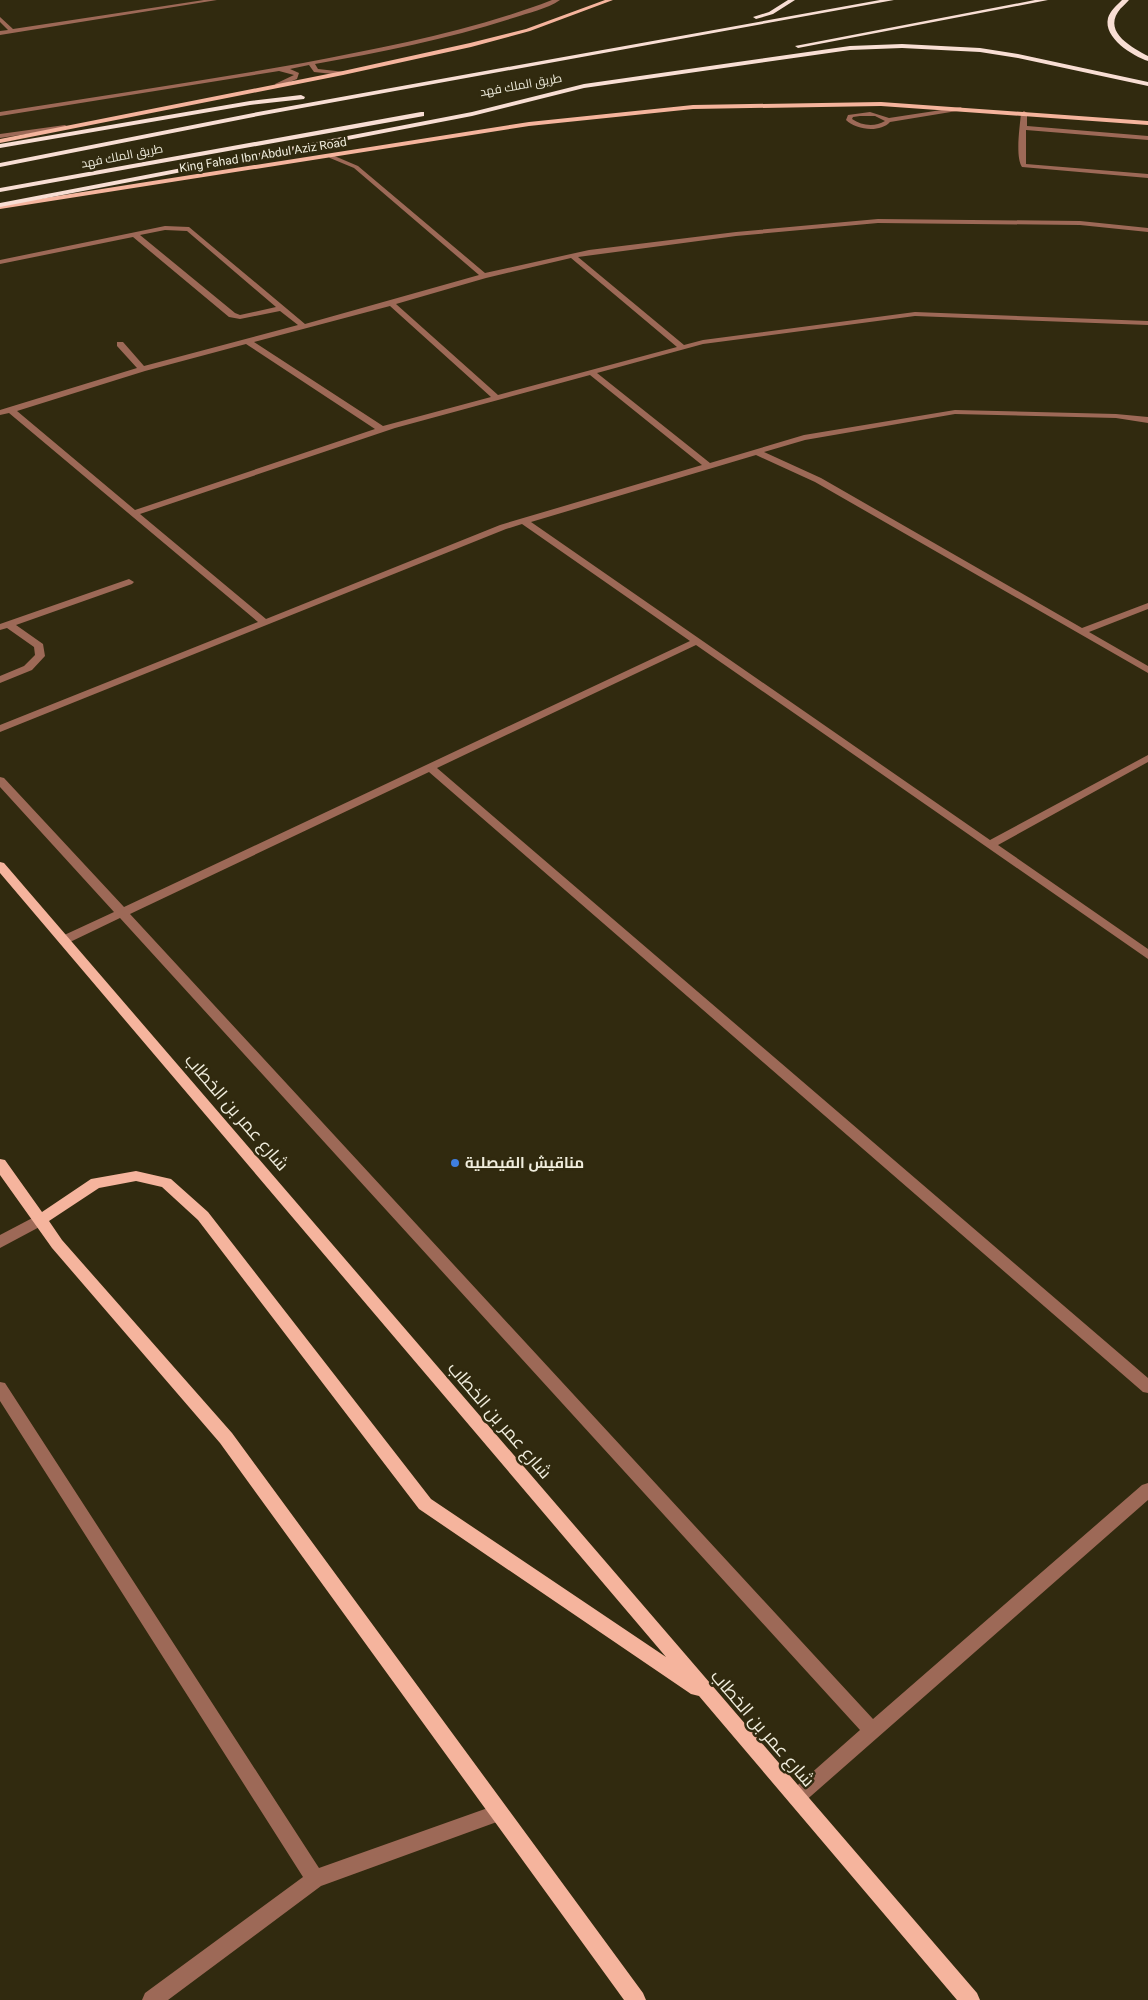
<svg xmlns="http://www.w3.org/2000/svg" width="1148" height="2000" font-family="Roboto,Cairo,sans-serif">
	<rect width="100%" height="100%" fill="#312a0f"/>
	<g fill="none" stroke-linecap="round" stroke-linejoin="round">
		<!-- minor -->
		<g fill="#9d6957" fill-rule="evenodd">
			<polygon points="204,0 217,0 0,35 0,31 8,30 0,22 0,17 13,29"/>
			<path d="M552 0H560C547 9 528 13 513 18 449 39 381 52 315 64L318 69 345 72 343 75 314 72 309 65 290 69 299 73 297 79 277 87 275 84 294 75 279 71 0 116V112C101 96 202 81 303 63 387 47 472 31 552 0Z"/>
			<path d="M961 107 963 110 890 122C880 133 856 130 846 120L848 115 870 112 889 118ZM860 116H875L885 121C875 127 862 126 852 119L853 117Z"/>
			<path d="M1024 111 1027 113V126L1148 136V140L1026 130V164L1148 174V178L1022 167C1015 156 1020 126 1021 113Z"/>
			<polygon points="65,125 68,127 67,128 0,138 0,134"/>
			<path d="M332 155 358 166 485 273 589 250 736 232 878 219 1080 221 1148 228V232L1080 225 878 223 736 236 578 257 684 345 703 340 915 312 1148 321V325L915 316 703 344 597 373 710 463 804 435 955 410 1116 414 1148 417V423L1116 418 955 414 805 440 764 452 821 478 1082 628 1148 603V609L1089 632 1148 666V673L815 482 756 455 531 522 990 840 1148 755V762L998 845 1148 949V959L696 645 437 768 1148 1378V1393L1143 1392 429 772 130 914 873 1719 1142 1485 1148 1483V1500L803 1803 797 1806 791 1803 788 1797 791 1791 860 1730 120 918 68 943H60L58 940 60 937 114 912 0 787V777L4 778 124 907 690 641 522 524 506 529 0 732V725L258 622 9 413 0 415V410L137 368 117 346V342H123L144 366 298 325 280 311 240 319 229 317 133 237 0 264V260L165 226 189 227 305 324 479 275 354 168 330 158 329 157ZM165 230 187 231 276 307 240 315 235 313 140 235ZM571 258 677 347 498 395 396 304 486 278ZM390 306 491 397 383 426 254 342ZM246 344 375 429 135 510 17 411 145 371ZM590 375 702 465 500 525 266 619 140 514 395 428Z"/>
			<polygon points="129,579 134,582 132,584 16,625 43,644 45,656 32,670 0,683 0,676 24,666 35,655 34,647 7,628 0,630 0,624"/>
			<polygon points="40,1214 45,1216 47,1220 45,1224 0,1248 0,1235"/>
			<polygon points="0,1382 5,1383 319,1868 499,1804 505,1807 508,1813 505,1819 321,1886 168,2000 142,2000 145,1993 303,1877 0,1401"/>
		</g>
		<!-- major -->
		<g fill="#f5b49d" fill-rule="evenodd">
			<polygon points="605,0 613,0 530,31 471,47 343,75 0,143 0,139 343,71 470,43 526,29"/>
			<polygon points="881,102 1148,121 1148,125 881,106 693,109 529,126 0,209 0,205 529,122 693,105"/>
			<polygon points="0,862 4,863 977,1993 980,2000 957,2000 699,1696 691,1694 419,1509 198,1220 162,1187 136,1181 99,1188 49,1221 62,1240 232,1433 643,1993 646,2000 624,2000 220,1443 52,1248 0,1175 0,1159 5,1160 42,1212 91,1179 136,1171 171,1179 208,1212 431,1499 666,1657 0,873"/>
		</g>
		<!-- highway -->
		<g fill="#f8ded4" fill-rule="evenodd">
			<polygon points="788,0 795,0 773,14 756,19 753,17 769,12"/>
			<polygon points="880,0 894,0 258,116 0,167 0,163 258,112"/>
			<polygon points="1035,0 1048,0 798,48 795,46"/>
			<path d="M1122 0H1129C1126 4 1121 7 1118 12 1104 33 1133 48 1148 56V61C1133 56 1103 38 1108 18 1110 11 1117 5 1122 0Z"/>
			<polygon points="902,44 980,48 1018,54 1148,82 1148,86 1018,58 980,52 902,48 850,50 584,88 472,116 0,207 0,203 472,112 584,84 850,46"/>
			<polygon points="301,95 305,97 304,99 250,105 0,148 0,144 250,101"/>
			<polygon points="421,112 424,112 424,116 0,192 0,188"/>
		</g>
	</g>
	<!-- markers -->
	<circle fill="#3f7fe0" stroke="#312a0f" stroke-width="2" cx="455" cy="1163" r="5"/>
	<g text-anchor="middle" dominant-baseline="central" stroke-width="5" stroke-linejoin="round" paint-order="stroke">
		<!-- far-street labels -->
		<g font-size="12" fill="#f0eddd" stroke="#312a0f">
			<text transform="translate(521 85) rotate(-10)">طريق الملك فهد</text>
			<text transform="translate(263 155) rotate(-9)">King Fahad Ibn Abdul Aziz Road</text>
			<text transform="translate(122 156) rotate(-11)">طريق الملك فهد</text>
		</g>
		<!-- poi labels -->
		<g font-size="15" font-weight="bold" fill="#f0eddd" stroke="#312a0f" text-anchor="start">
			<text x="465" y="1163">مناقيش الفيصلية</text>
		</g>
		<!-- near-street labels -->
		<g font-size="18" fill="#f0eddd" stroke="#312a0f">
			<text transform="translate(237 1112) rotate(49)">شارع عمر بن الخطاب</text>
			<text transform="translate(500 1420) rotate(49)">شارع عمر بن الخطاب</text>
			<text transform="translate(763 1728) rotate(49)">شارع عمر بن الخطاب</text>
		</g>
	</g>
</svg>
